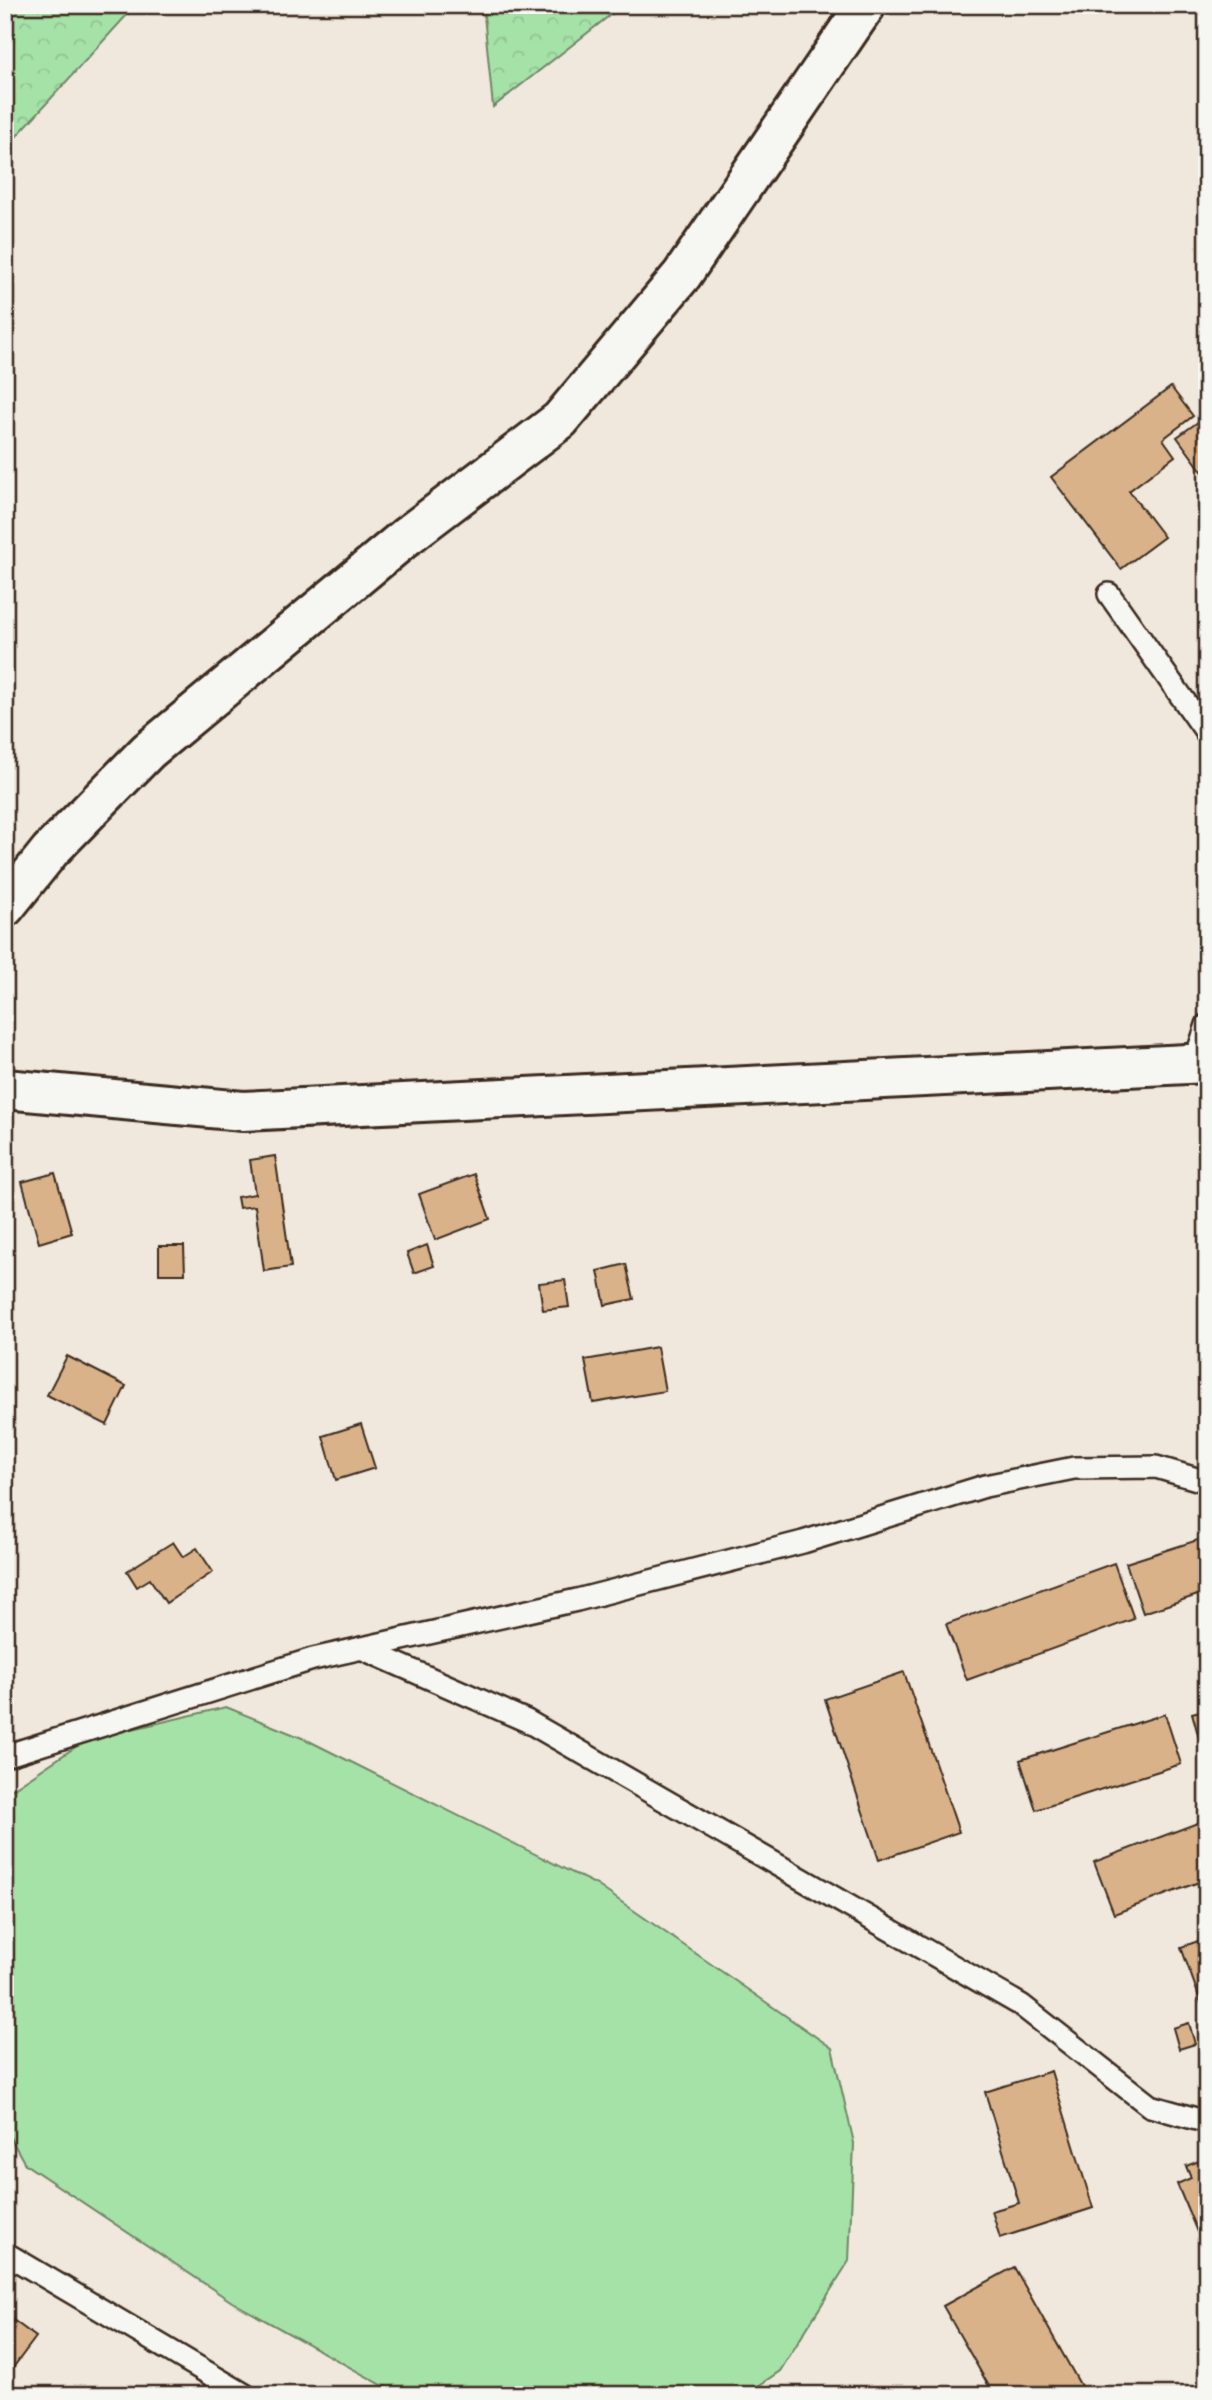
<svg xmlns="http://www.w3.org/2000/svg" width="1212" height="2400" font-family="Dekko,sans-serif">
	<defs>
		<pattern id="forest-crowns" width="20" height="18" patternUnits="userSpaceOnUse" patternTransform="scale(1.75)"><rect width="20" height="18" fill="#a5e2a8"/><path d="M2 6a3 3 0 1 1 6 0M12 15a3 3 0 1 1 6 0" fill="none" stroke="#8fc290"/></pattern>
	</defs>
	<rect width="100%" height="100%" fill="#f0e8dd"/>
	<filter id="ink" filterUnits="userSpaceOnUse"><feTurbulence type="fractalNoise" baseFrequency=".0143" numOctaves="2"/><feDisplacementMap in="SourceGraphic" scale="14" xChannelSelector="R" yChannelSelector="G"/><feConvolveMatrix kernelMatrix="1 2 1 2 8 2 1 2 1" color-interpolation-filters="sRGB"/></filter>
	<g filter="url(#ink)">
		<!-- forest -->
		<g fill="url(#forest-crowns)" stroke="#708663" stroke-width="2">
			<polygon points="5,5 136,5 5,149"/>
			<polygon points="483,5 623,5 493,107"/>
		</g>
		<!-- garden -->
		<polygon fill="#a5e2a8" stroke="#708663" stroke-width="2" points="226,1707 307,1740 597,1885 832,2048 854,2143 849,2261 780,2371 745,2395 400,2395 232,2302 25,2164 5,2128 5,1794 86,1740"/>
		<!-- building -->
		<g fill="#d9b28a" stroke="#3b2a1e" stroke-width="2">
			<polygon points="1171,387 1193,416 1163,439 1175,456 1129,491 1164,537 1121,569 1051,477"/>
			<polygon points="1202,419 1207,425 1207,478 1177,437"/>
			<polygon points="275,1156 291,1267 264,1271 255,1206 239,1208 237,1197 255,1194 250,1160"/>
			<polygon points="55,1173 72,1233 39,1243 22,1182"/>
			<polygon points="474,1174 490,1219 435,1240 419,1194"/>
			<polygon points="427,1245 434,1266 414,1273 407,1253"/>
			<polygon points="159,1246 184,1246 185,1274 159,1274"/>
			<polygon points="626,1264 634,1299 605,1305 598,1271"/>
			<polygon points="565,1280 569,1307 543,1310 539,1283"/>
			<polygon points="657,1347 665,1391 593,1403 585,1360"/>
			<polygon points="67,1356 126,1386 107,1425 47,1395"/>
			<polygon points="361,1424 375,1468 336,1480 323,1436"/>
			<polygon points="1207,1537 1207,1592 1143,1613 1126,1563"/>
			<polygon points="173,1542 183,1557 197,1548 213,1572 166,1603 150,1579 137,1587 127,1571"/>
			<polygon points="1114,1563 1134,1619 967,1680 946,1624"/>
			<polygon points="904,1672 959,1832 879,1860 825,1699"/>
			<polygon points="1207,1709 1207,1756 1204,1756 1192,1713"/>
			<polygon points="1165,1714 1181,1764 1036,1810 1020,1760"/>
			<polygon points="1200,1822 1207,1841 1207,1879 1114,1914 1094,1862"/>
			<polygon points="1207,1938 1207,2019 1181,1947"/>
			<polygon points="1189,2023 1195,2044 1179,2049 1173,2028"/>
			<polygon points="1051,2071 1093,2208 1000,2238 992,2211 1019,2203 985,2092"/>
			<polygon points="1207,2158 1207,2228 1197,2232 1177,2184 1191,2178 1186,2166"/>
			<polygon points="1014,2267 1086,2395 994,2395 943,2306"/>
			<polygon points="5,2314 36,2337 6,2377 5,2377"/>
		</g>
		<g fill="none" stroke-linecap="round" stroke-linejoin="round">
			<!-- service casing -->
			<g stroke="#3b2a1e" stroke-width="26">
				<g id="service">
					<polyline points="1109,594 1207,733"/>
					<polyline points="1194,1064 1207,1025"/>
					<polyline points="361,1648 527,1721 1021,2005 1150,2106 1207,2122"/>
					<polyline points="5,1756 313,1659 577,1600 803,1542 985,1486 1074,1468 1156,1467 1207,1482"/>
					<polyline points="5,2253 245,2395"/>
				</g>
			</g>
			<!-- minor casing -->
			<g stroke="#3b2a1e" stroke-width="44">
				<g id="minor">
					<polyline points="5,907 50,851 148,751 407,536 560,420 682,275 866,5"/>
					<polyline points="5,1089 243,1111 1207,1063"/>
				</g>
			</g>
			<!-- service -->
			<use href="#service" stroke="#f6f6f2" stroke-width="21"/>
			<!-- minor -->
			<use href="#minor" stroke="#f6f6f2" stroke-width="38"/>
		</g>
	</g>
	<!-- margin -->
	<rect width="1212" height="2400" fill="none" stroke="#f6f6f2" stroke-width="28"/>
	<rect x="14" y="14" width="1184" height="2372" fill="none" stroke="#3b2a1e" stroke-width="2.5" filter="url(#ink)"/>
</svg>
